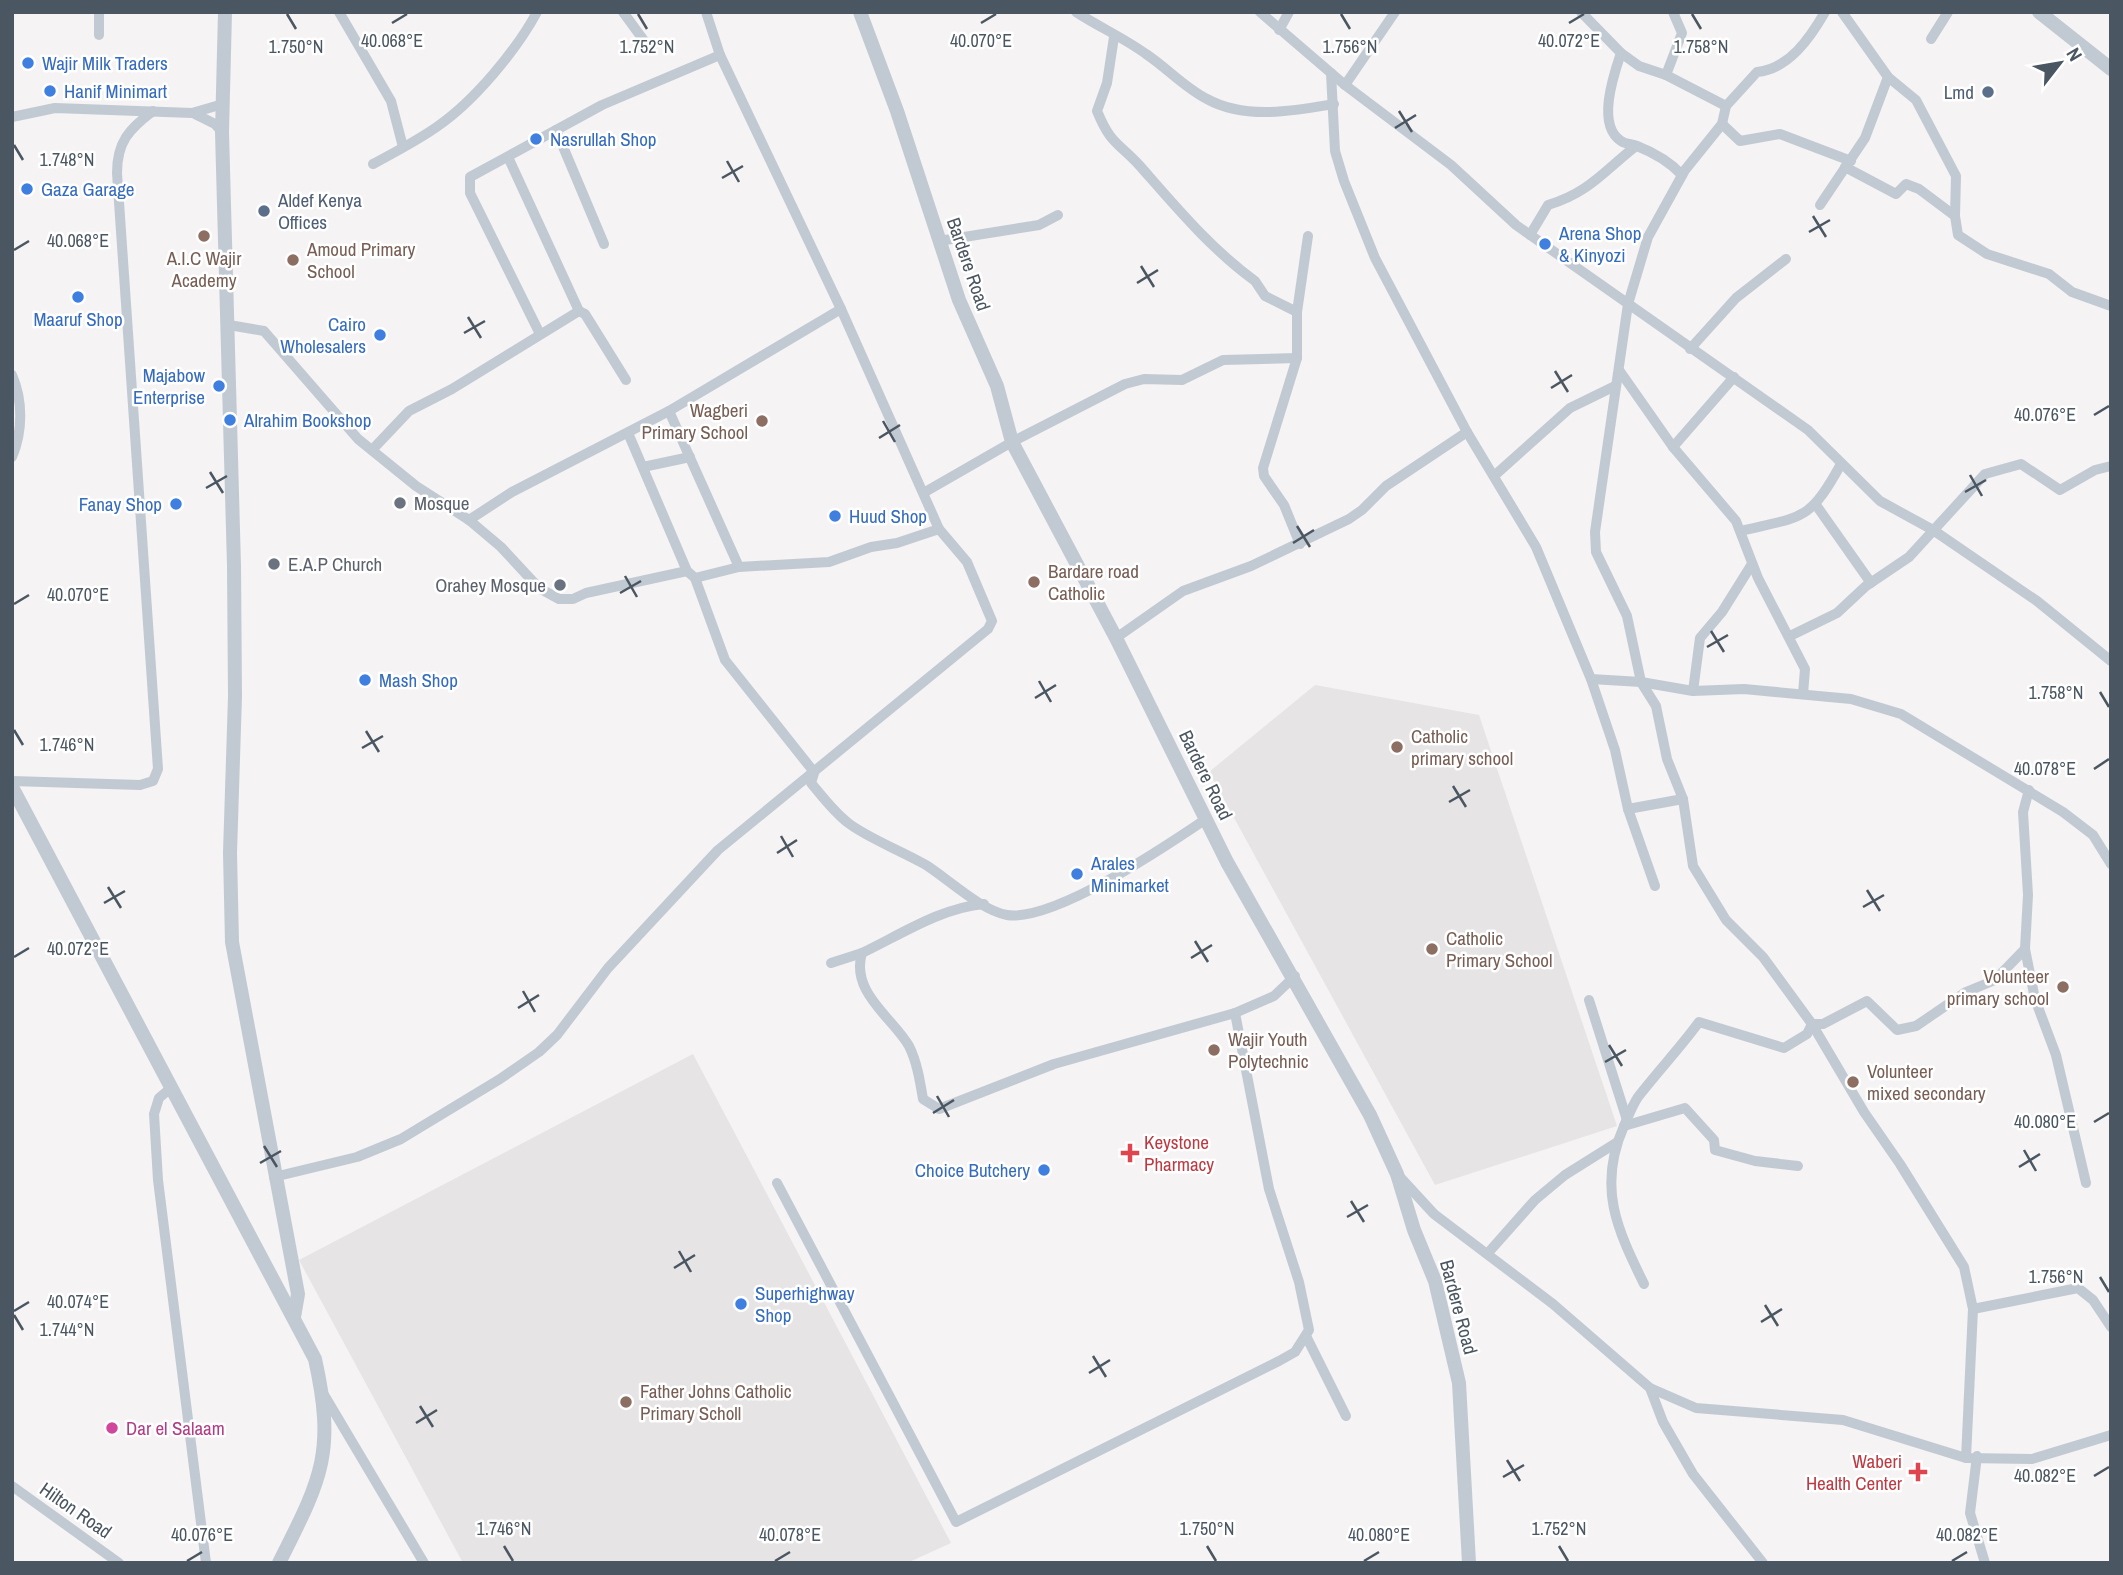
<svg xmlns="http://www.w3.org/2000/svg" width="2123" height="1575" font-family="'Archivo Narrow',sans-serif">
	<rect width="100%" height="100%" fill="#f5f3f3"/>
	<!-- education -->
	<g fill="#e6e4e5">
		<polygon points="1315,685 1479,715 1617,1126 1435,1185 1209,772"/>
		<polygon points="693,1054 951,1543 907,1563 463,1563 299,1260"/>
	</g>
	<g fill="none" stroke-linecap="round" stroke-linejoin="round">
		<!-- minor -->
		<g stroke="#c1cad2" stroke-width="10">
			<polyline points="339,12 391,101 403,147"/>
			<polyline points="623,12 645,42"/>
			<path d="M1076 12C1099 27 1124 38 1146 54 1167 68 1185 88 1207 99 1245 120 1293 111 1334 104"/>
			<polyline points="1260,12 1345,85 1451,165 1516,225 1808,430 1880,501 1933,530 2037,601 2111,661"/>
			<path d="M1581 12 1621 53C1614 74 1596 125 1621 141 1625 144 1632 144 1637 146 1655 153 1669 161 1682 175"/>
			<path d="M1825 12C1810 38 1789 69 1757 72L1726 106 1722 124 1685 170 1648 237 1628 304 1595 532 1596 552 1627 616 1641 682 1656 706 1667 759 1683 799 1693 866 1726 920 1763 957 1812 1024 1864 1112 1900 1164 1964 1267 1973 1309 2078 1288 2093 1300 2111 1327"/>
			<polyline points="1842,12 1888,77 1916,100 1956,176 1955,216"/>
			<polyline points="1279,30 1289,12"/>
			<polyline points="99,35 99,12"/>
			<path d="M1114 37 1107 83 1097 111C1111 145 1118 142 1140 166 1176 207 1211 249 1255 281L1265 296 1297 312"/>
			<polyline points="1931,39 1948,12"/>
			<polyline points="1621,53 1639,66 1666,75 1726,106"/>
			<polyline points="1331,73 1335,151 1344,181 1375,258 1467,432 1536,547 1591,679 1615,750 1628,809 1655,886"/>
			<polyline points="1666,75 1682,33 1673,12"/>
			<polyline points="1345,85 1395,12"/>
			<polyline points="195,114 215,124 222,132"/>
			<polyline points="12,117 55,108 192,113 223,104"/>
			<polyline points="1722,124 1740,141 1780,134 1851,161"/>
			<polyline points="556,130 604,244"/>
			<polyline points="508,157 579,311 585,314 626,380"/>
			<path d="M373 164C395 152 417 141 438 126 474 101 516 51 537 12"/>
			<polyline points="1845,167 1896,194 1906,184 1919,189 1955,216 1958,235 1987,254 2049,274 2072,292 2111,306"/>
			<polyline points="1820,205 1865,138 1888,77"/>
			<path d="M1530 235 1548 205C1589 193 1605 170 1636 146"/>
			<polyline points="939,241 1039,225 1058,215"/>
			<polyline points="229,325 264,331 358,439 416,486 469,520 501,547 539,588 559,599 573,599 586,593 687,571"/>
			<polyline points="540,334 470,193 470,177 602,105 720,55"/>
			<polyline points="1690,349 1736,298 1786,259"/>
			<polyline points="1619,370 1673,447 1736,521 1758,578 1805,669 1803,694"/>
			<path d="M12 375C23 400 23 432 12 457"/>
			<polyline points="669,411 739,567"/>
			<polyline points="628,433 687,571 695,578 725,660 814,772"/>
			<polyline points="1673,447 1734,377"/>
			<polyline points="372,450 409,411 452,389 579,311"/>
			<polyline points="643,467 690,457"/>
			<polyline points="1494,476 1570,408 1615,386"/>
			<polyline points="925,492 1012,442 1125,384 1144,379 1182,380 1223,360 1297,358"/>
			<polyline points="1816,505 1871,583"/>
			<polyline points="469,520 512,492 669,411 841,309"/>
			<path d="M1741 531C1803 516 1809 522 1841 464"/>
			<polyline points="1300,544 1284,505 1264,476 1263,468 1297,358 1297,312 1308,236"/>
			<polyline points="695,578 739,567 829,562 871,547 897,543 939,529"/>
			<polyline points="1790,636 1837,613 1866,586 1909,557 1985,474 2021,464 2060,490 2095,470 2111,466"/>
			<polyline points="1116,638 1183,591 1251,566 1349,519 1362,510 1386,486 1467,432"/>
			<polyline points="1591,679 1641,682 1693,691 1744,689 1851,699 1901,714 2063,812 2093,835 2111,864"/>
			<polyline points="1693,691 1700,638 1722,612 1752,564"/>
			<path d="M814 773 811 783C822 796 833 811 847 822 865 837 904 852 926 865 948 879 982 911 1007 915 1054 922 1166 846 1206 819"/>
			<path d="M12 781 140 785 153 781 158 769 117 173C117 142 129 129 153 111"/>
			<polyline points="2029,790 2023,812 2028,895 2025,949 2035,999 2056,1055 2086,1183"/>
			<polyline points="1628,809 1683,799"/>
			<path d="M984 904C940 908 900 935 862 953 850 992 893 1018 909 1046 917 1062 920 1081 923 1099L939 1109 1054 1064 1235 1013 1274 996 1295 976"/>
			<polyline points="831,963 862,953"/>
			<polyline points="1589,1000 1627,1120"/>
			<polyline points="172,1087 159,1098 154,1114 158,1180 206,1563"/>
			<polyline points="1624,1126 1685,1108 1714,1140 1715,1150 1755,1161 1798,1166"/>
			<polyline points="1399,1176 1434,1214 1553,1304 1650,1388 1663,1422 1693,1474 1763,1563"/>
			<polyline points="274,1177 357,1157 401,1139 500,1079 539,1052 557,1035 608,968 718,850 988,629 992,621 967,562 939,529 841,309 720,55 706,12"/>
			<polyline points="777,1183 956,1522 1279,1361 1295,1352 1309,1330 1299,1282 1269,1189 1235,1013"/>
			<polyline points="1488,1253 1535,1200 1565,1175 1616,1143"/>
			<path d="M1644 1284C1617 1229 1597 1187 1624 1126 1628 1117 1632 1106 1638 1097 1658 1071 1680 1048 1699 1022L1784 1048 1807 1034 1812 1024H1823L1867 1001 1897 1030 1916 1026 1966 992 1995 980 2025 949"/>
			<polyline points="1307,1338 1346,1416"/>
			<polyline points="1650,1388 1696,1408 1843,1420 1966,1458 2032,1459 2111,1435"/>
			<polyline points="323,1393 424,1563"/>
			<polyline points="1977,1456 1970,1513 1985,1563"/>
			<polyline points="1966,1458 1973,1309"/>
			<polyline points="12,1486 119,1563"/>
		</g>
		<!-- tertiary -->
		<g stroke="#c1cad2" stroke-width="14">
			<polyline points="225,12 222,132 234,566 235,696 230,853 232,942 298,1294 294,1317"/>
			<polyline points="860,12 897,111 959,300 997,386 1012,442 1116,638 1227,862 1370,1115 1397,1174 1414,1230 1435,1281 1459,1383 1469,1563"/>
			<polyline points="2039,12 2111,69"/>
			<path d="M12 787 315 1359C336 1454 321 1479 279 1563"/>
		</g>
	</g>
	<!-- ticks -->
	<path fill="none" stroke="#4a5661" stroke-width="2.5" d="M287 14 296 29M638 14 647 29M1341 14 1350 29M1692 14 1701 29M392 23 407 14M981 23 996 14M1569 23 1584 14M1399 111 1412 132M1395 128 1416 115M14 145 23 160M727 161 739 182M722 178 743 166M1813 216 1826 237M1809 232 1830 220M14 250 29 241M1141 266 1154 287M1137 283 1158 270M468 317 481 338M464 333 485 321M1555 371 1568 392M1551 388 1572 375M2094 415 2109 406M883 421 895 442M879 438 900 425M210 472 223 493M1970 475 1982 496M206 488 227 476M1965 492 1986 480M1297 526 1310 547M1293 543 1314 530M625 576 637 597M620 593 641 581M14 604 29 595M1711 631 1724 652M1707 647 1728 635M1039 681 1051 702M2100 692 2109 707M1035 698 1056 685M14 730 23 745M366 731 379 752M362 748 383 736M2094 769 2109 759M1453 786 1466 807M1449 802 1470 790M781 836 793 857M777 853 797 840M108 887 121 908M1867 890 1880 911M104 903 125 891M1863 907 1884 895M1195 941 1208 962M14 957 29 948M1191 958 1212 945M523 991 535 1012M518 1008 539 995M1609 1045 1622 1066M1605 1062 1626 1050M937 1096 949 1117M933 1113 954 1100M2094 1122 2109 1113M264 1146 277 1167M2024 1150 2036 1171M260 1163 281 1151M2019 1167 2040 1154M1351 1201 1364 1222M1347 1217 1368 1205M679 1251 691 1272M674 1268 695 1255M2100 1277 2109 1292M1765 1305 1778 1326M14 1311 29 1302M14 1315 23 1330M1761 1322 1782 1309M1093 1356 1106 1377M1089 1373 1110 1360M420 1406 433 1427M416 1423 437 1410M1507 1460 1520 1481M2094 1476 2109 1467M1503 1477 1524 1465M504 1546 513 1561M1207 1546 1216 1561M1559 1546 1568 1561M187 1561 202 1552M775 1561 790 1552M1364 1561 1379 1552M1952 1561 1967 1552"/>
	<!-- markers -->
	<g fill="#3f7fe0" stroke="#fff" stroke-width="2.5">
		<circle cx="28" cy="63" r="7"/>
		<circle cx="50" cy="91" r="7"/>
		<circle cx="536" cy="139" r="7"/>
		<circle cx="27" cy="189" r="7"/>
		<circle cx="1545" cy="244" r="7"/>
		<circle cx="78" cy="297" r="7"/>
		<circle cx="380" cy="335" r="7"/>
		<circle cx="219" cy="386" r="7"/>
		<circle cx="230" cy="420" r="7"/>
		<circle cx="176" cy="504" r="7"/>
		<circle cx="835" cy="516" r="7"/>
		<circle cx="365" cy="680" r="7"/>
		<circle cx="1077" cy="874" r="7"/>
		<circle cx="1044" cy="1170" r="7"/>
		<circle cx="741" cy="1304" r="7"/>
	</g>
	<g fill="#5c6f8a" stroke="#fff" stroke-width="2.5">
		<circle cx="1988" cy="92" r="7"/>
		<circle cx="264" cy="211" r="7"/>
	</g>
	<g fill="#8d6e63" stroke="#fff" stroke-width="2.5">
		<circle cx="204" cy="236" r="7"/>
		<circle cx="293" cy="260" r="7"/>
		<circle cx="762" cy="421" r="7"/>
		<circle cx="1034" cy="582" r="7"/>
		<circle cx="1397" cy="747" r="7"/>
		<circle cx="1432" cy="949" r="7"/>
		<circle cx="2063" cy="987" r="7"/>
		<circle cx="1214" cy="1050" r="7"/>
		<circle cx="1853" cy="1082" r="7"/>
		<circle cx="626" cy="1402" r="7"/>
	</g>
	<g fill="#6b7280" stroke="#fff" stroke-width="2.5">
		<circle cx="400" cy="503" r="7"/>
		<circle cx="274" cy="564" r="7"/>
		<circle cx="560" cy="585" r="7"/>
	</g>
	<g fill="#e0444e" stroke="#fff" stroke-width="2.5">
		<path d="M1126.5 1142.5h7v7h7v7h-7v7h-7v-7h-7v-7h7z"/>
		<path d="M1914.5 1461.5h7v7h7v7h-7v7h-7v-7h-7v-7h7z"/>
	</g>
	<circle fill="#d1479c" stroke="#fff" stroke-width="2.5" cx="112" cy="1428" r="7"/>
	<g text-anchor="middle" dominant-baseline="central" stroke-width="5" stroke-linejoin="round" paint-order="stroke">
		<!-- shop labels -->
		<g font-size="19" fill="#366cbe" stroke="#fff" text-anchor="start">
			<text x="42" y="63">Wajir Milk Traders</text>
			<text x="64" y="91">Hanif Minimart</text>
			<text x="550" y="139">Nasrullah Shop</text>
			<text x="41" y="189">Gaza Garage</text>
			<text x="1559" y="233">Arena Shop<tspan x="1559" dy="22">&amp; Kinyozi</tspan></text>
			<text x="78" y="319" text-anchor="middle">Maaruf Shop</text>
			<text x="366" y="324" text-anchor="end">Cairo<tspan x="366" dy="22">Wholesalers</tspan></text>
			<text x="205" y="375" text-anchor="end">Majabow<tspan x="205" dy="22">Enterprise</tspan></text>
			<text x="244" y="420">Alrahim Bookshop</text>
			<text x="162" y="504" text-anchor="end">Fanay Shop</text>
			<text x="849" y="516">Huud Shop</text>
			<text x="379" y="680">Mash Shop</text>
			<text x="1091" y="863">Arales<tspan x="1091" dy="22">Minimarket</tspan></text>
			<text x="1030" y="1170" text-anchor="end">Choice Butchery</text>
			<text x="755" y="1293">Superhighway<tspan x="755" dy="22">Shop</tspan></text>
		</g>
		<!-- service labels -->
		<g font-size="19" fill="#4e5e75" stroke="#fff" text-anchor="end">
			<text x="1974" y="92">Lmd</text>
			<text x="278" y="200" text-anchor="start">Aldef Kenya<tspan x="278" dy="22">Offices</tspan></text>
		</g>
		<!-- education labels -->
		<g font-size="19" fill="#785e54" stroke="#fff" text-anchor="start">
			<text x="307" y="249">Amoud Primary<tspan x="307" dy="22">School</tspan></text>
			<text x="204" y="258" text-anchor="middle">A.I.C Wajir<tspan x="204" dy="22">Academy</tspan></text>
			<text x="748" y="410" text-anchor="end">Wagberi<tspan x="748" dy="22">Primary School</tspan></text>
			<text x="1048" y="571">Bardare road<tspan x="1048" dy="22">Catholic</tspan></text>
			<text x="1411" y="736">Catholic<tspan x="1411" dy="22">primary school</tspan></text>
			<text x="1446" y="938">Catholic<tspan x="1446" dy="22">Primary School</tspan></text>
			<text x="2049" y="976" text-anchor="end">Volunteer<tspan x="2049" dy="22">primary school</tspan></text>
			<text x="1228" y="1039">Wajir Youth<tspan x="1228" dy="22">Polytechnic</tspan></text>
			<text x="1867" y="1071">Volunteer<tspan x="1867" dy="22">mixed secondary</tspan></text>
			<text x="640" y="1391">Father Johns Catholic<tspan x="640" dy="22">Primary Scholl</tspan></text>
		</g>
		<!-- street labels -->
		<g font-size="19" fill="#4a5661" stroke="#fff">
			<text transform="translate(969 264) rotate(71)">Bardere Road</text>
			<text transform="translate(1206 775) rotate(64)">Bardere Road</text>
			<text transform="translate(1459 1307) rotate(75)">Bardere Road</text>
			<text transform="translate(76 1510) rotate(35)">Hilton Road</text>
		</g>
		<!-- worship labels -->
		<g font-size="19" fill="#5b616d" stroke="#fff" text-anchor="start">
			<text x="414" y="503">Mosque</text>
			<text x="288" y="564">E.A.P Church</text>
			<text x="546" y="585" text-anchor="end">Orahey Mosque</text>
		</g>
		<!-- health labels -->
		<g font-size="19" fill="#be3a42" stroke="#fff" text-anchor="start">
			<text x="1144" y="1142">Keystone<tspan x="1144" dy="22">Pharmacy</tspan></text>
			<text x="1902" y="1461" text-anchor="end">Waberi<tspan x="1902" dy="22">Health Center</tspan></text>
		</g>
		<!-- hotel labels -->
		<g font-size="19" fill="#b23c85" stroke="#fff" text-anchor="start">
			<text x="126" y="1428">Dar el Salaam</text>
		</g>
	</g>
	<g font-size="18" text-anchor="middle" fill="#4a5661" stroke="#fff" stroke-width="5" stroke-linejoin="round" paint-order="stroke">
		<text x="392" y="47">40.068°E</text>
		<text x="981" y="47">40.070°E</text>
		<text x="1569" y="47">40.072°E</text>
		<text x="296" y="53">1.750°N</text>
		<text x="647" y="53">1.752°N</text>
		<text x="1350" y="53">1.756°N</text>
		<text x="1701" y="53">1.758°N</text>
		<text x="67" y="166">1.748°N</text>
		<text x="78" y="247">40.068°E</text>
		<text x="2045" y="421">40.076°E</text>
		<text x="78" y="601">40.070°E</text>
		<text x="2056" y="699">1.758°N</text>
		<text x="67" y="751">1.746°N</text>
		<text x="2045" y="775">40.078°E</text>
		<text x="78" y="955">40.072°E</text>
		<text x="2045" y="1128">40.080°E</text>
		<text x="2056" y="1283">1.756°N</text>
		<text x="78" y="1308">40.074°E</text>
		<text x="67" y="1336">1.744°N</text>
		<text x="2045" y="1482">40.082°E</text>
		<text x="504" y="1535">1.746°N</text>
		<text x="1207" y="1535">1.750°N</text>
		<text x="1559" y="1535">1.752°N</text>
		<text x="202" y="1541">40.076°E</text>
		<text x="790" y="1541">40.078°E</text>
		<text x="1379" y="1541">40.080°E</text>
		<text x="1967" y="1541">40.082°E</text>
	</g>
	<!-- border -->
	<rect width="2123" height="1575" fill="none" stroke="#4a5661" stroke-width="28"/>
	<!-- north arrow -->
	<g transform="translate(2060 63) rotate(59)" stroke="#ffffff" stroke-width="5" paint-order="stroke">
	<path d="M0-5L12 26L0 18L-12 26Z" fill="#4a5661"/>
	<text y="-10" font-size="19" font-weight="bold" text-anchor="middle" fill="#4a5661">N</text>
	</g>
</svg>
